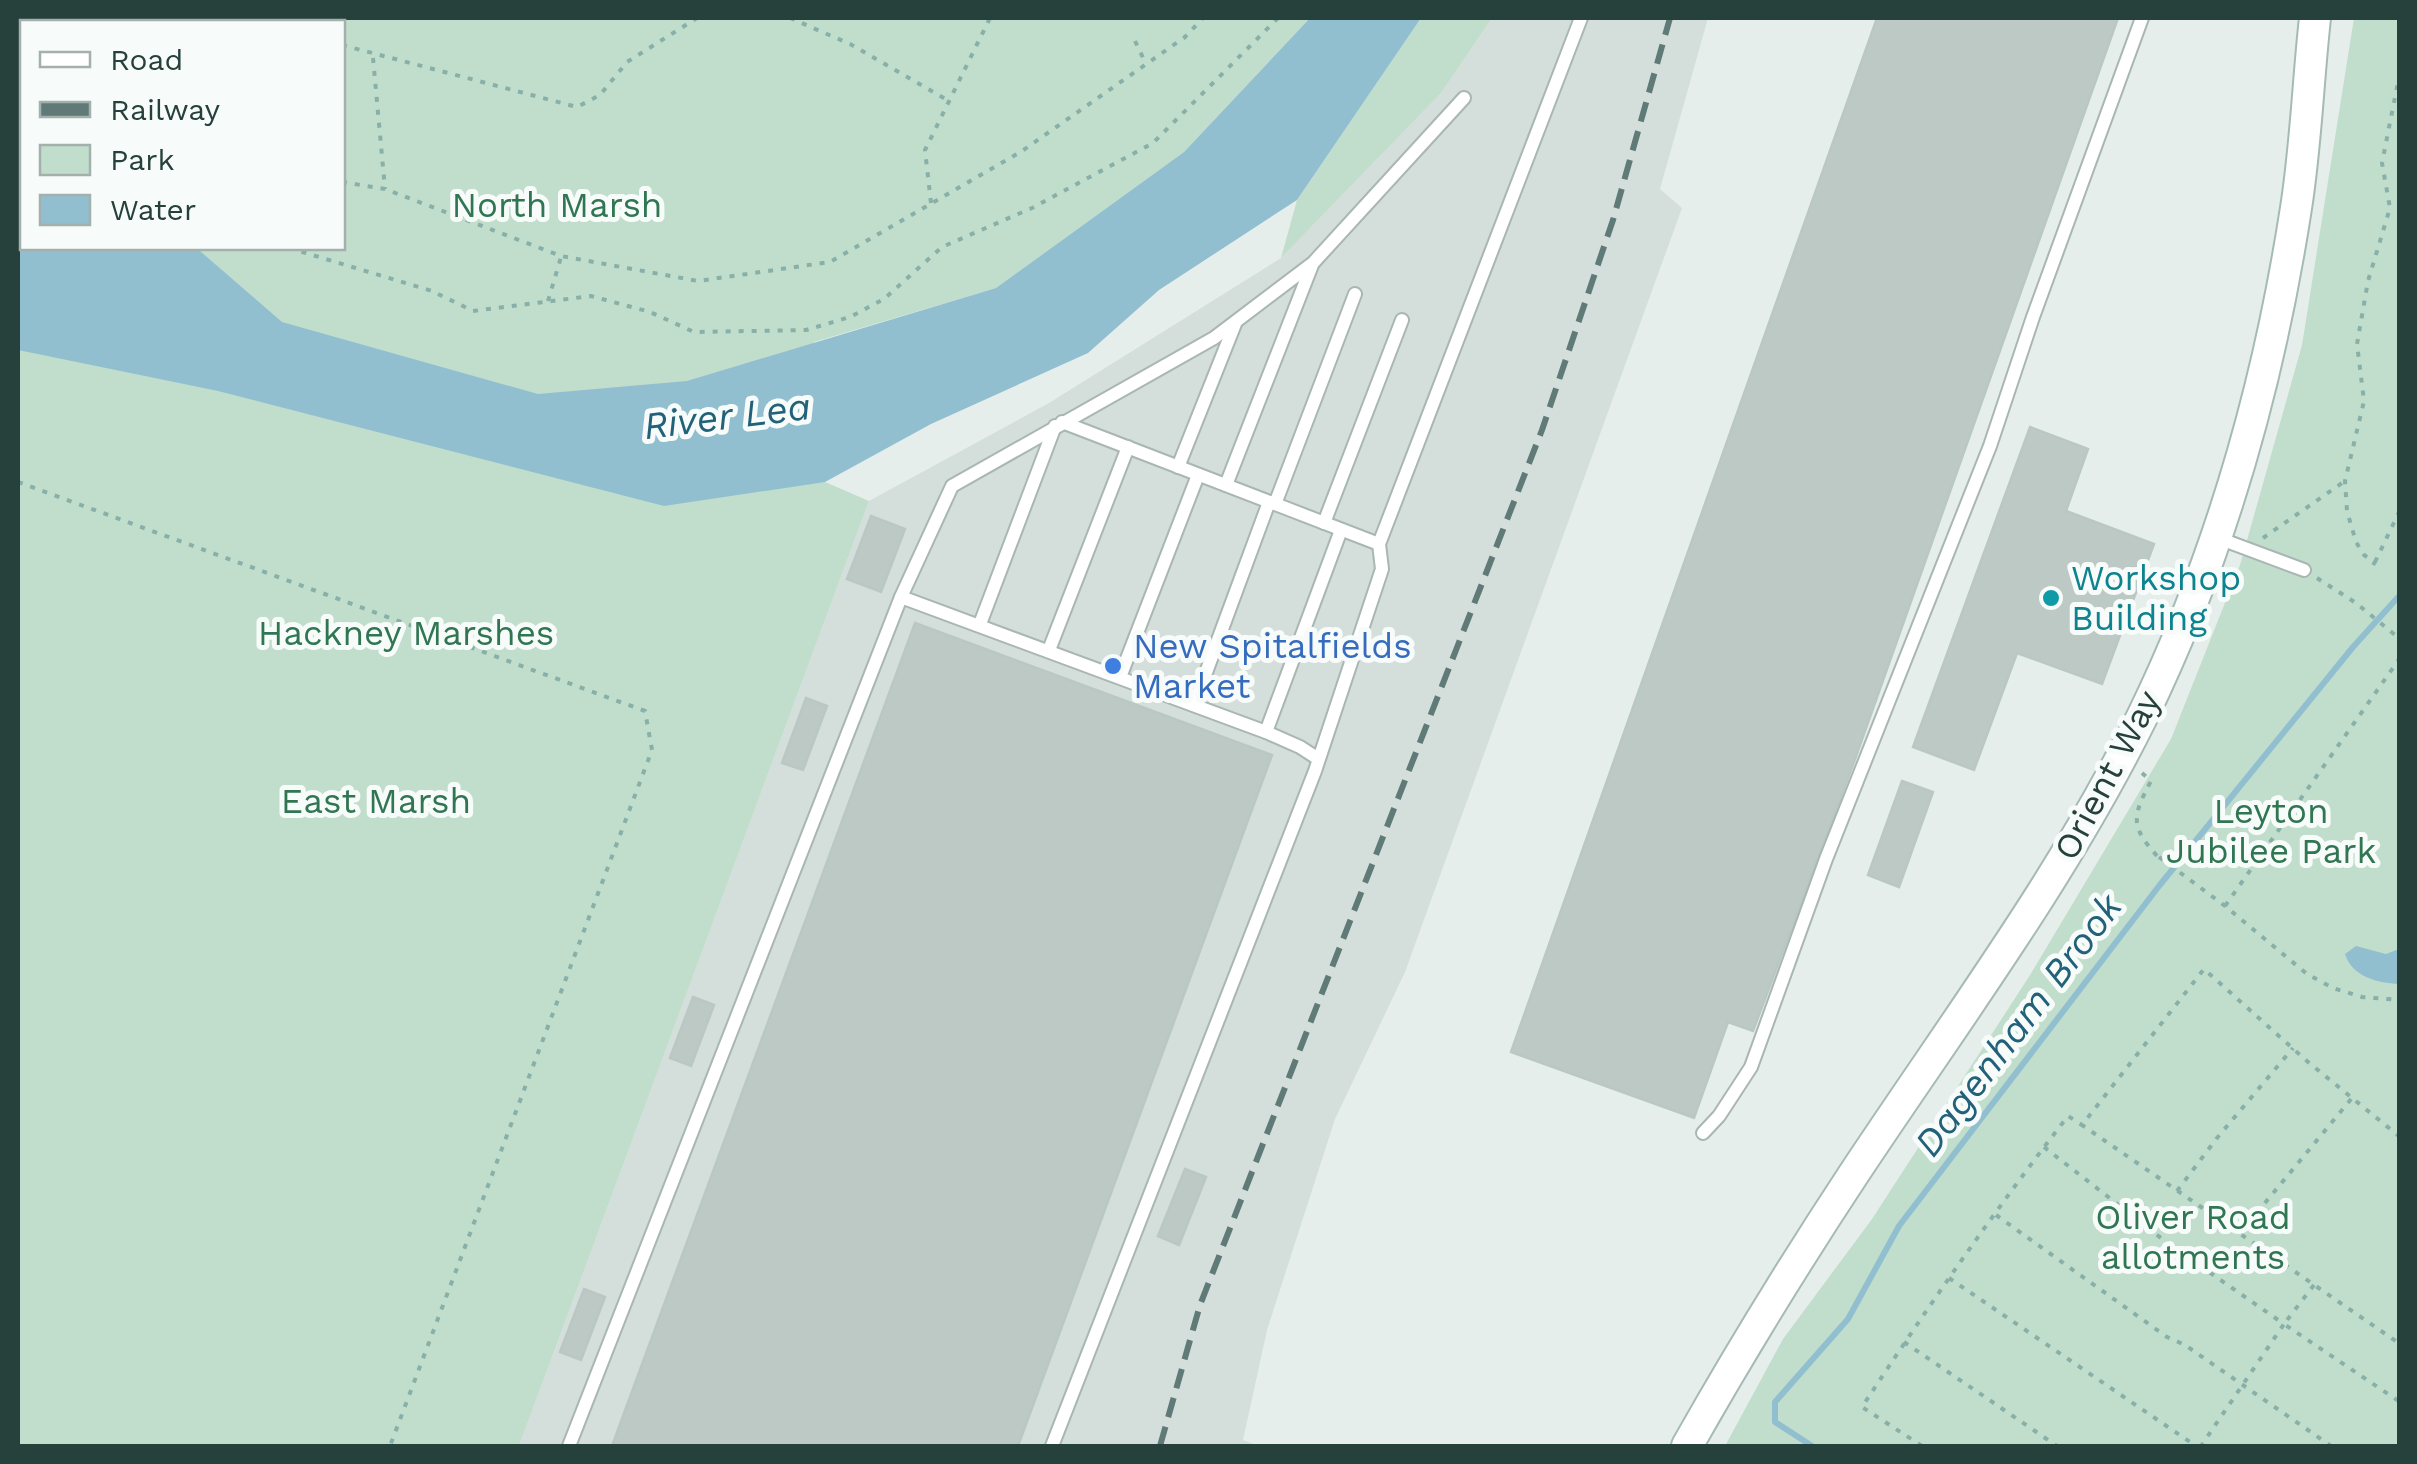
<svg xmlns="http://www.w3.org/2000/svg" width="2417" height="1464" font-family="'Work Sans',sans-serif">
	<rect width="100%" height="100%" fill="#e6eeec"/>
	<!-- built -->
	<polygon fill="#d4dedb" points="1492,18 1708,18 1660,189 1682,208 1405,972 1335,1119 1267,1330 1243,1440 1259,1446 519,1446 869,501 1049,403 1281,258 1441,93"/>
	<!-- green -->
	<g fill="#c1decc" fill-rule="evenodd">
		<path d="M18 18H1310L1184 152 996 288 814 342 825 482 869 501 519 1446H18ZM22 22H342V248H22Z"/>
		<polygon points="1421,18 1492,18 1441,93 1281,258 1297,200"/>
		<polygon points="2354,18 2399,18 2399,1446 1725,1446 1783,1339 1872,1219 2030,975 2171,739 2240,565 2302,345"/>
	</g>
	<!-- water -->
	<g fill="#92bfd0">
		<polygon points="1310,18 1421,18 1297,200 1159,290 1088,353 931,424 825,482 664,506 218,391 18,350 18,206 22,207 22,248 186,248 200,251 282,322 538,394 687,381 996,288 1184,152"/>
		<path d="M2356 946 2386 954 2399 949V984C2378 983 2352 977 2345 954Z"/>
	</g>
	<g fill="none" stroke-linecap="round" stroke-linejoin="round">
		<!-- stream -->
		<polyline stroke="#92bfd0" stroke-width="6" points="1812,1446 1775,1422 1775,1402 1848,1319 1899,1226 2159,886 2353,647 2400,595"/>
	</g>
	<!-- building -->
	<g fill="#bcc9c5" stroke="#b9c8c3" stroke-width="2.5">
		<polygon points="1877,18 2118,18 1854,762 1753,1031 1728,1022 1694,1118 1511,1052"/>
		<polygon points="2030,427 2088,449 2066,511 2154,544 2102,684 2017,653 1974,770 1913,747"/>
		<polygon points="871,516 905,529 881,592 847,579"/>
		<polygon points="915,623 1272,755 1018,1446 612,1446"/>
		<polygon points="806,698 827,706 803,770 782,763"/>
		<polygon points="1902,781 1933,792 1899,887 1868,875"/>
		<polygon points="693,997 714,1005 691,1066 670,1058"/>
		<polygon points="1185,1169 1206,1177 1179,1245 1158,1236"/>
		<polygon points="584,1289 605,1297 581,1360 560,1352"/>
	</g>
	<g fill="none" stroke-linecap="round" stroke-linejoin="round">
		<!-- lane casing -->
		<g stroke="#a9b6b4" stroke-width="16">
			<g id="lane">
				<polyline points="1062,422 1379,544"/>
				<polyline points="1178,467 1235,324"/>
				<polyline points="1226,485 1312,265"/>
				<polyline points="1275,504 1355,294"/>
				<polyline points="1324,523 1402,320"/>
				<polyline points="2218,538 2304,570"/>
				<polyline points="901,597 1266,732 1300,747 1317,758"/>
				<polyline points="980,624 1055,426"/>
				<polyline points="1049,650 1128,447"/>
				<polyline points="1120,677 1198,475"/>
				<polyline points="1194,705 1269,502"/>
				<polyline points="1266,732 1341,530"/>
				<polyline points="1703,1133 1719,1116 1751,1067 1826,859 1990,446 2033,317 2142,18"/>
				<polyline points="569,1446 901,597 952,486 1214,338 1313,263 1464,98"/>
				<polyline points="1052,1446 1315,771 1382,569 1379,544 1581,18"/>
			</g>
		</g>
		<!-- secondary casing -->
		<g stroke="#a5bab5" stroke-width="34">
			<path id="secondary" d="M1687 1446C1739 1354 1795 1263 1853 1175 1953 1024 2062 879 2142 717 2220 557 2269 383 2296 208 2306 145 2308 81 2315 18"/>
		</g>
		<!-- path -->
		<g stroke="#88b0a8" stroke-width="4" stroke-dasharray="5 8" stroke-linecap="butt">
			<polyline points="234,18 252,22"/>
			<polyline points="790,18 850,44 949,101"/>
			<polyline points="206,22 208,18"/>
			<polyline points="1135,41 1146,64"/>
			<polyline points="342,45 577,107 600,95 627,62 697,18"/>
			<polyline points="373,58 385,189"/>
			<polyline points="18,139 22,140"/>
			<polyline points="342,182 385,189 561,256 698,281 830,262 1022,151 1185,37 1203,18"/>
			<polyline points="18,183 22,184"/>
			<polyline points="931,203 925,150 990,18"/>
			<polyline points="289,248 432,291 473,311 591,296 650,312 694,332 806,330 850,317 884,299 942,247 1032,208 1153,143 1278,18"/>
			<polyline points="548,301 561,257"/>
			<polyline points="18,482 645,711 652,750 390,1446"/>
			<polyline points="2263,538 2345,481"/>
			<polyline points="2375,562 2400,510"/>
			<polyline points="2373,565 2375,562 2364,555 2356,542 2347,511 2345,481 2364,401 2357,344 2368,281 2390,208 2382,163 2400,72"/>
			<polyline points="2317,578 2356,603 2400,639"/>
			<path d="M2142 773 2151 781C2132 817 2130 826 2158 857"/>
			<polyline points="2159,857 2225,906 2307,974 2333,988 2362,997 2400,1000"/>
			<polyline points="2225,906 2400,658"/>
			<polyline points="2400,1137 2308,1062 2204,969 2082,1125 2400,1344"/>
			<polyline points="2044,1147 2170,1245 2284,1324 2201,1446"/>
			<polyline points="2177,1191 2217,1138 2293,1048"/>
			<polyline points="1996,1215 2167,1337 2185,1345 2331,1446"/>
			<polyline points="2240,1233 2352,1098"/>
			<polyline points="1949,1278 2196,1446"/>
			<polyline points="2314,1285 2284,1324 2400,1402"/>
			<polyline points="1904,1342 2057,1446"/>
			<path d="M1922 1446 1862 1407C1927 1308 1995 1210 2068 1116L2082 1125"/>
		</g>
		<!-- lane -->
		<use href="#lane" stroke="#fff" stroke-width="12"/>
		<!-- secondary -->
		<use href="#secondary" stroke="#fff" stroke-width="30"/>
		<!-- rail -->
		<polyline stroke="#607b77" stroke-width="6" stroke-dasharray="20 10" stroke-linecap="butt" points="1160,1446 1200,1305 1542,430 1613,220 1670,18"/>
	</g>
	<!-- markers -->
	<circle fill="#0f9aa8" stroke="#f7fbf9" stroke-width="4" cx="2051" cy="598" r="10"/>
	<circle fill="#3f7fe0" stroke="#f7fbf9" stroke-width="4" cx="1113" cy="666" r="10"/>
	<g text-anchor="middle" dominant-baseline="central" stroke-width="10" stroke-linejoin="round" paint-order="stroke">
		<!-- park labels -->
		<g font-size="35" fill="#317653" stroke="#f7fbf9">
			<text x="557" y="205">North Marsh</text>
			<text x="406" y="633">Hackney Marshes</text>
			<text x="376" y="801">East Marsh</text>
			<text x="2271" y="811">Leyton<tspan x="2271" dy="40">Jubilee Park</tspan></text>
			<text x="2193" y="1217">Oliver Road<tspan x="2193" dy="40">allotments</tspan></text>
		</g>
		<!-- culture labels -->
		<g font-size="35" fill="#0d838f" stroke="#f7fbf9" text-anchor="start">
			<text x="2071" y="578">Workshop<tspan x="2071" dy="40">Building</tspan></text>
		</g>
		<!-- shop labels -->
		<g font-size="35" fill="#366cbe" stroke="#f7fbf9" text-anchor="start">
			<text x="1133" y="646">New Spitalfields<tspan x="1133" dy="40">Market</tspan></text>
		</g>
		<!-- street labels -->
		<g font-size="35" fill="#26403c" stroke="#f7fbf9">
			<text transform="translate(2107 775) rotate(-62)">Orient Way</text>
		</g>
		<!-- water labels -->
		<g font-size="38" font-style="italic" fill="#21617a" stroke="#f7fbf9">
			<text transform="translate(727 416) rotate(-7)">River Lea</text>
			<text transform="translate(2018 1025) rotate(-53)">Dagenham Brook</text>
		</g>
	</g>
	<!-- border -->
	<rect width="2417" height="1464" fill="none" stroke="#26403c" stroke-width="40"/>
	<!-- legend -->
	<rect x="20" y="20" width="325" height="230" fill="#f7fbf9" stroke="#a3b0ad" stroke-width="2.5"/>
	<rect x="40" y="52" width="50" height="15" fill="#ffffff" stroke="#a3b0ad" stroke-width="2.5"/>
	<text x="110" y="70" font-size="30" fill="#26403c">Road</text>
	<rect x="40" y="102" width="50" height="15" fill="#607b77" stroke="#a3b0ad" stroke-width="2.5"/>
	<text x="110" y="120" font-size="30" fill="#26403c">Railway</text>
	<rect x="40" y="145" width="50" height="30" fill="#c1decc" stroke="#a3b0ad" stroke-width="2.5"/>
	<text x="110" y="170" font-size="30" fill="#26403c">Park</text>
	<rect x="40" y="195" width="50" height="30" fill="#92bfd0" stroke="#a3b0ad" stroke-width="2.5"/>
	<text x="110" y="220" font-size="30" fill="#26403c">Water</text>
</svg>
